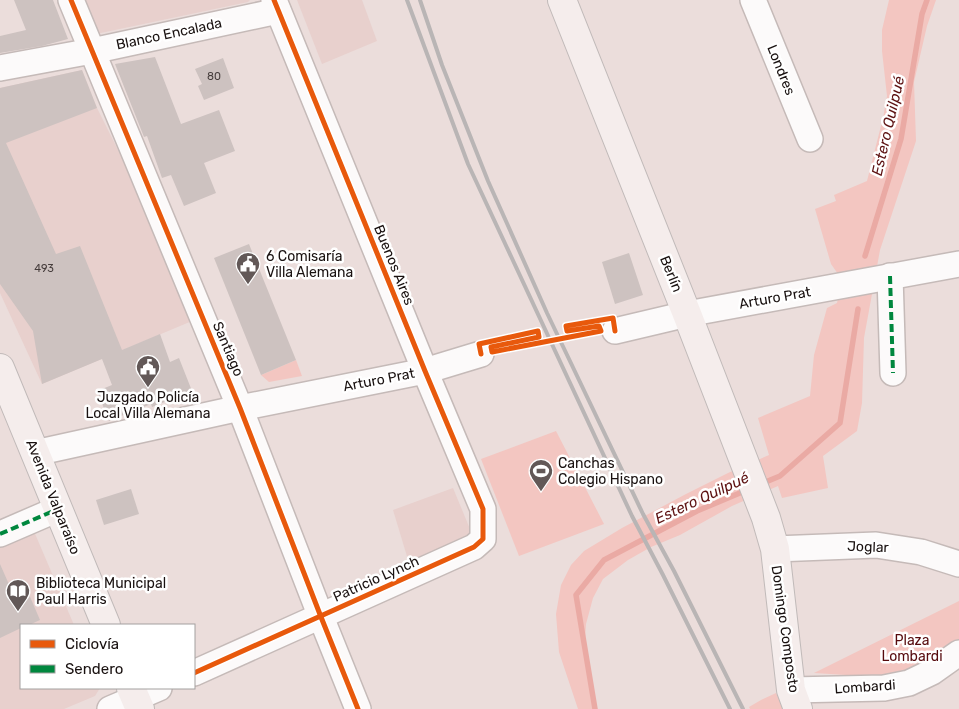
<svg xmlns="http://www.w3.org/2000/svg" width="959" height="709" font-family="Rubik,sans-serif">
	<rect width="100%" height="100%" fill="#ebdddb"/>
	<!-- built -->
	<g fill="#e8d0cd">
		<polygon points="83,0 250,0 248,2 96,34"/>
		<polygon points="297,0 362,0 377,41 322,64"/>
		<polygon points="82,70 97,108 133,180 192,321 42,384 0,293 0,88"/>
		<polygon points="453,488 470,529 467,539 409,563 393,510"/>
		<polygon points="33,529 74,625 21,625 21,688 100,688 95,696 64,709 0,709 0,544"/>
	</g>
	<!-- green -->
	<g fill="#f3c6c1">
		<polygon points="889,0 936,0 927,26 914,82 916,141 880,250 864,338 862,403 857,431 823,456 828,488 782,498 778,486 732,506 680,535 651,547 628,560 603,579 593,598 586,624 584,654 594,709 578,709 559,652 556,614 561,585 571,565 584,551 622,528 686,494 728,473 769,455 758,418 810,396 814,355 827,308 837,303 841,283 838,274 831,264 815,209 836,201 834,195 867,181 883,118 887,96 882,51 882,30"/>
		<polygon points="296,360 302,376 269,382 261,375"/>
		<polygon points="556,431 604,524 519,556 481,459"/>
		<polygon points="959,601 959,643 923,667 894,678 814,673"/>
		<polygon points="776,693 784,709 750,709 749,707 761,700"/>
	</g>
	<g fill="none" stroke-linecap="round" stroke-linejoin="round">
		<!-- stream -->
		<g stroke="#eaaaa4" stroke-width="5.5">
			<polyline points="865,256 901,139 922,14 927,0"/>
			<polyline points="761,484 780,476 840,423 858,309"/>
			<polyline points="595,709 576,595 604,560 697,511 747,490"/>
		</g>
	</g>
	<!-- building -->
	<g fill="#cdc2c0">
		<polygon points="14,0 53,0 68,39 42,46 0,53 0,36 26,30"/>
		<polygon points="155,57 181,124 219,110 235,151 204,163 216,193 184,206 171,175 162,178 147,136 144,137 115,64"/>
		<polygon points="223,58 234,88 204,100 198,86 202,84 195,69"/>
		<polygon points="82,70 97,108 6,143 56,254 80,246 122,350 160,334 170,362 179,358 192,391 152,407 151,404 109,421 97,391 112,385 102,359 42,384 33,331 0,284 0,88"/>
		<polygon points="249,244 296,360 261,375 214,258"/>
		<polygon points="629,253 643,295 615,304 602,262"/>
		<polygon points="131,489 139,514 104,525 96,500"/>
		<polygon points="0,564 15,598 28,592 40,620 29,625 21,625 21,628 0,638"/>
	</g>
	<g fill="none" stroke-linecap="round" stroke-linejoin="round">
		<!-- minor casing -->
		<g stroke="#c5bab8" stroke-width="28">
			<g id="minor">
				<polyline points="71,0 240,408 321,617 358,709"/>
				<polyline points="753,0 810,139"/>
				<polyline points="0,68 92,51 278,11"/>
				<polyline points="890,276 893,373"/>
				<polyline points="615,331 687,314 959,264"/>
				<polyline points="35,453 240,408 425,371 481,354"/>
				<polyline points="0,534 58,509"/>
				<polyline points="775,549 876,545 921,552 959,564"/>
				<polyline points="194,673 474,547 483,539 483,509 425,371 274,0"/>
				<polyline points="791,690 884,688 909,683 932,672 959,653"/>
				<polyline points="110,709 159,688"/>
			</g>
		</g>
		<!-- major casing -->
		<g stroke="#c1bab9" stroke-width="30">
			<g id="major">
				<polyline points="562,0 687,314 766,518 775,549 791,690 798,709"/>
				<polyline points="0,368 106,625"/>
				<polyline points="131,688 140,709"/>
			</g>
		</g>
		<!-- minor -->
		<use href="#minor" stroke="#fcfafa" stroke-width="25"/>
		<!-- major -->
		<use href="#major" stroke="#f5edec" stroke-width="28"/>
		<!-- rail -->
		<g stroke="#b9b5b5" stroke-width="4">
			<polyline points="407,0 468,164 632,516 663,575 730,709"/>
			<polyline points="420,0 442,65 488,181 547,313 643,514 674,571 743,709"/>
		</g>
		<!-- quiet -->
		<g stroke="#00873e" stroke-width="4" stroke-dasharray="8 4" stroke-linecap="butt">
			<polyline points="890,276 893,373"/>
			<polyline points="0,534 58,509"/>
		</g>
		<!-- cycleway casing -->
		<g stroke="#fff" stroke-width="8">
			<g id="cycleway">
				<polyline points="71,0 240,408 321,617 358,709"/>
				<polyline points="481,354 479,344 538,331 539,337 491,347 492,352 601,331 599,326 567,331 566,326 613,318 615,331"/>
				<polyline points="194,673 474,547 483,539 483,509 425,371 274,0"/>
			</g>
		</g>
		<!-- cycleway -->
		<use href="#cycleway" stroke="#e8590c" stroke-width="5"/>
	</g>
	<!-- icons -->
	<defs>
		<g id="civic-pin" transform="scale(1.25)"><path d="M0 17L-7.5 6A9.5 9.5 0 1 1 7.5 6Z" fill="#625857" stroke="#fff"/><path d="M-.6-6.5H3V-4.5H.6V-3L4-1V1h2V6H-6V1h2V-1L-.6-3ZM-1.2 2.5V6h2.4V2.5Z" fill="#fff"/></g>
		<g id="stadium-pin" transform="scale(1.25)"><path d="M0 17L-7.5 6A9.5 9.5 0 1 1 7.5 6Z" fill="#625857" stroke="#fff"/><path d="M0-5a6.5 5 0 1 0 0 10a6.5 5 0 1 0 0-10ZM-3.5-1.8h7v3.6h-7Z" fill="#fff"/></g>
		<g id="library-pin" transform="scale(1.25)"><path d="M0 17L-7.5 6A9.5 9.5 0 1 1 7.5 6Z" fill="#625857" stroke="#fff"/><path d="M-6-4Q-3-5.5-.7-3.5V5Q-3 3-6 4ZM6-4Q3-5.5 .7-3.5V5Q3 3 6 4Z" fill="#fff"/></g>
	</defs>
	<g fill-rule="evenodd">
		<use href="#civic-pin" x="248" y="264"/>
		<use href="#civic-pin" x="148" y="367"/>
		<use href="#stadium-pin" x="541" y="471"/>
		<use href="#library-pin" x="18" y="591"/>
	</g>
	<g text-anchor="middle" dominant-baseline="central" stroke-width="5" stroke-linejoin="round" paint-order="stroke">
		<!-- number labels -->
		<g font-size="11" fill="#463d3c">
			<text x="214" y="76">80</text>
			<text x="44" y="268">493</text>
		</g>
		<!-- street labels -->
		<g font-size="14" fill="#191110" stroke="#fff">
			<text transform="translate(169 34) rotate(-12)">Blanco Encalada</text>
			<text transform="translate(781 70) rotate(68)">Londres</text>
			<text transform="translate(394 265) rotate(68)">Buenos Aires</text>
			<text transform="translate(671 274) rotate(68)">Berlín</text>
			<text transform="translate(775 298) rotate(-10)">Arturo Prat</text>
			<text transform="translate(228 349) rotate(67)">Santiago</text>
			<text transform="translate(379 380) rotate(-11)">Arturo Prat</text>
			<text transform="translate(53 497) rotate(68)">Avenida Valparaíso</text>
			<text transform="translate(868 547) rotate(2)">Joglar</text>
			<text transform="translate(376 579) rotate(-24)">Patricio Lynch</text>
			<text transform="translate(785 629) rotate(82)">Domingo Composto</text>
			<text transform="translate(865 687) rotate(-4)">Lombardi</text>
		</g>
		<!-- poi labels -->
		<g font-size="14" fill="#191110" stroke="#fff" text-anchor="start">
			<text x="266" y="256">6 Comisaría<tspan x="266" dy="16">Villa Alemana</tspan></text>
			<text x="148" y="397" text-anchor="middle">Juzgado Policía<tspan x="148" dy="16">Local Villa Alemana</tspan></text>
			<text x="558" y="463">Canchas<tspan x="558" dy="16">Colegio Hispano</tspan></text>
			<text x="36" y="583">Biblioteca Municipal<tspan x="36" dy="16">Paul Harris</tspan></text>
		</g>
		<!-- park labels -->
		<g font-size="14" fill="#560a0d" stroke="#fff">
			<text x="912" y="640">Plaza<tspan x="912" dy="16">Lombardi</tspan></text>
		</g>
		<!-- water labels -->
		<g font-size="15" font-style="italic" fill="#5d1212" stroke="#fff">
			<text transform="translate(888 126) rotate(-77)">Estero Quilpué</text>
			<text transform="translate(702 498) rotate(-25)">Estero Quilpué</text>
		</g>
	</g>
	<!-- legend -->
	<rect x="20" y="624" width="175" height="65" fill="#ffffff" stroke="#a3a09f"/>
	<rect x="30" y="640" width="25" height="8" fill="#e8590c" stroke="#a3a09f"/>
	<text x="65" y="649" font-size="15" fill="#191110">Ciclovía</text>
	<rect x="30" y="665" width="25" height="8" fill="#00873e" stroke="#a3a09f"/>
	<text x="65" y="674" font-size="15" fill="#191110">Sendero</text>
</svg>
